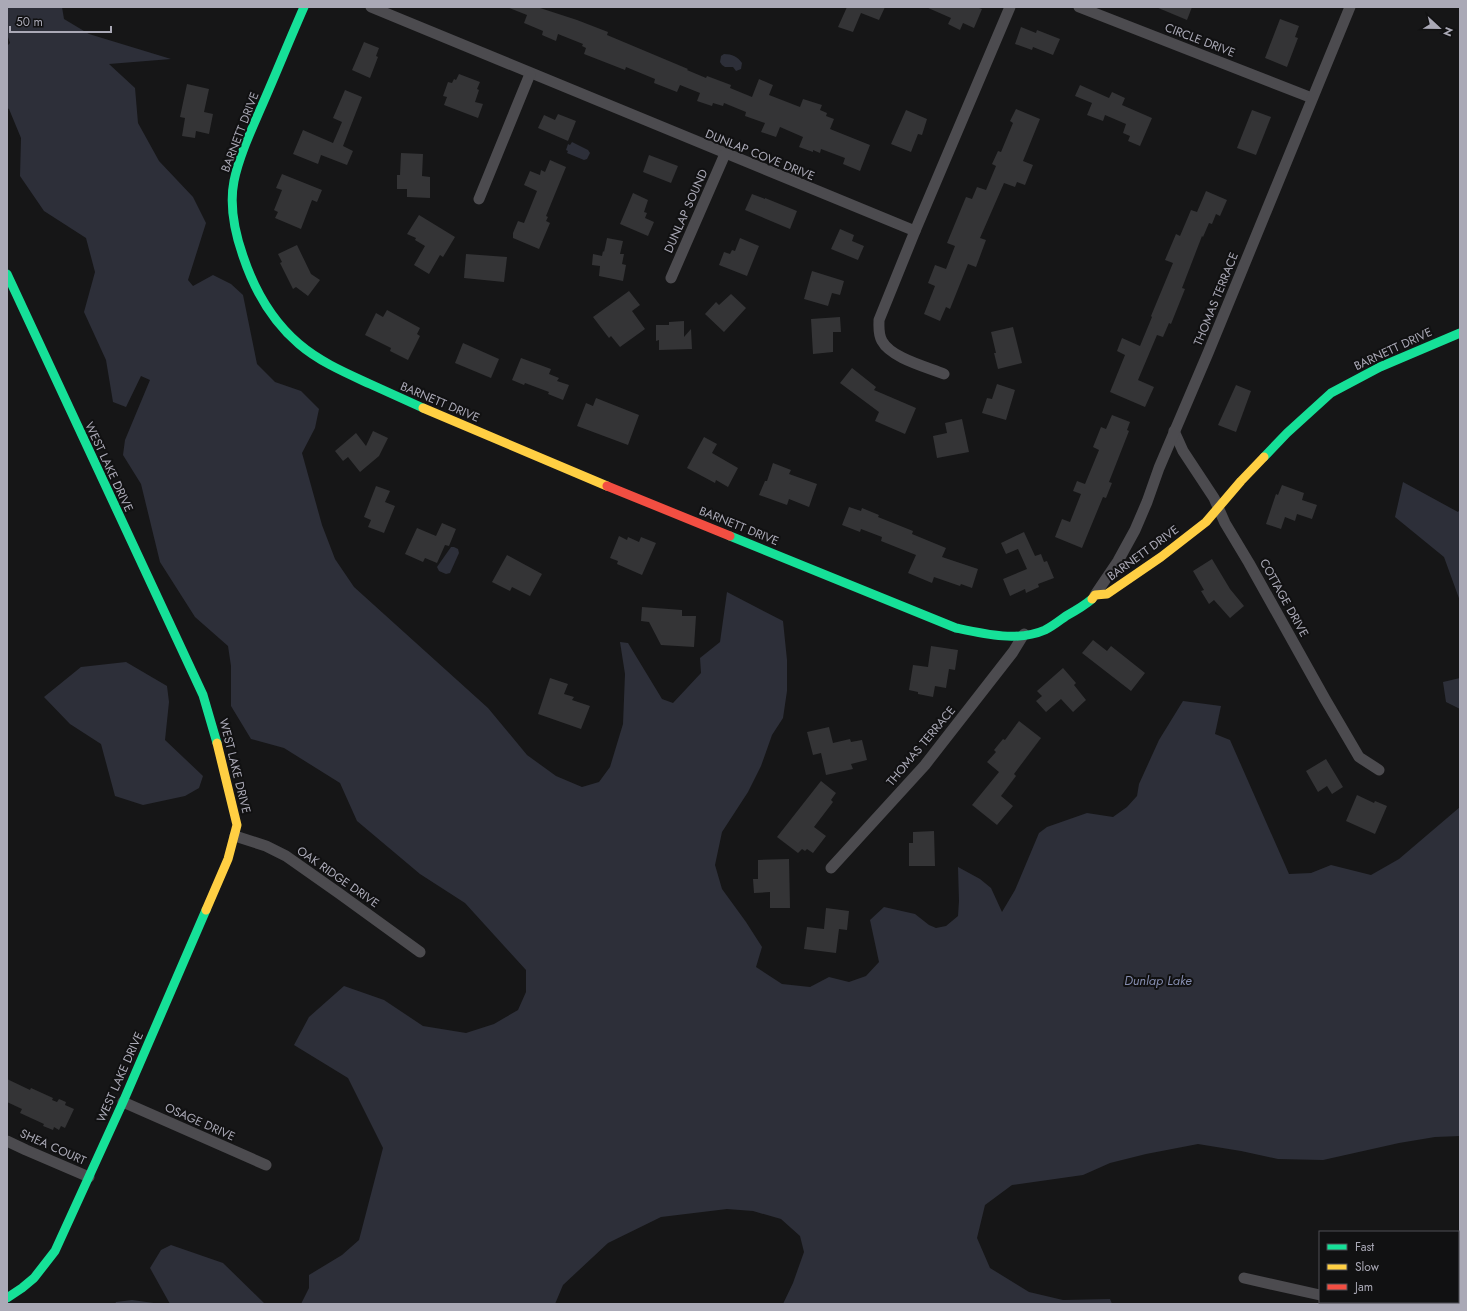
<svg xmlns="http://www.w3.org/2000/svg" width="1467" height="1311" font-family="Jost,sans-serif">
	<rect width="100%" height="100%" fill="#161617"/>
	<!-- water -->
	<g fill="#2d2f39">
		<polygon points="7,7 62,7 64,19 89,34 171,59 109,64 135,88 138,123 159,161 193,197 206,223 188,280 193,286 213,275 231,284 243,295 257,364 275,382 301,391 319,409 315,428 302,453 322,525 335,559 354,587 488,708 527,755 556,776 582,787 599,782 610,767 623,724 625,674 620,642 628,643 662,699 673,703 701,673 700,658 720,642 727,592 783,621 787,660 787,691 783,718 772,735 761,766 748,792 722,832 715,865 722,889 746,922 762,947 756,967 782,984 810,987 829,977 849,982 866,976 879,962 870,920 884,907 915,914 929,925 936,928 946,926 958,916 959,901 958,867 980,879 991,888 1002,912 1015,890 1039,833 1047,827 1087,813 1113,817 1127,807 1137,796 1139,784 1159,740 1183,701 1221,706 1215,734 1230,740 1289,874 1311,873 1331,865 1371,875 1399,859 1460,807 1460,1136 1435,1137 1399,1143 1323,1160 1278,1159 1241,1151 1198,1144 1146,1154 1110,1163 1083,1175 1012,1185 985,1205 977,1238 990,1268 1029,1292 1063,1300 1110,1299 1112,1304 783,1304 793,1283 804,1252 800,1236 781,1219 753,1211 727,1209 661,1217 608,1243 563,1285 555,1304 301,1304 309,1288 309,1275 342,1255 359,1240 383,1148 348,1078 294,1045 309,1017 344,986 384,1000 423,1026 466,1033 494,1024 518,1010 526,992 526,970 465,903 420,874 357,821 340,783 284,748 251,739 231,706 231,666 228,646 195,617 160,562 141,484 123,455 125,440 150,380 141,376 126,407 113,402 106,360 84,312 95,272 86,238 44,211 20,176 21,138 9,109 7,108 7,46 10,43 7,34"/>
		<path d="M724 54C732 54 738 57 742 63L741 69 736 71 733 67H725L722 65 720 62 721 56Z"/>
		<polygon points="572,142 588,150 590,153 587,159 584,160 567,153 568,151 566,150 568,144 570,145"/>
		<polygon points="1403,482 1458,512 1460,509 1460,601 1444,557 1395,517"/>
		<polygon points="451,547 454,547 458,549 459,553 450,573 446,574 439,571 437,567"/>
		<polygon points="126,662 167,686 169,702 165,740 203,776 199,788 185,796 143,805 115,796 101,744 70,724 44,697 81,667"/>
		<polygon points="1460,678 1460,709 1446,702 1443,682"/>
		<polygon points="171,1245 223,1263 265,1304 170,1304 150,1268 161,1250"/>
		<polygon points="132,1300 161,1304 115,1304 116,1302"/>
	</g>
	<!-- building -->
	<g fill="#343436">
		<polygon points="507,7 537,7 577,20 608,32 607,35 688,69 687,70 706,78 707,76 731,85 730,88 752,97 759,79 773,85 769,95 800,107 803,99 822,105 820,110 827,113 826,116 834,119 830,129 870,145 860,171 843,164 845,158 821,149 820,153 813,150 813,152 799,147 803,137 780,127 776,137 761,132 765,123 745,116 746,112 724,103 723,106 713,103 712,106 697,101 700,93 680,85 677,92 654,83 655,79 626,67 625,70 584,54 586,48 582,46 583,44 558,34 556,41 542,35 543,31 524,23 527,15"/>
		<polygon points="847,7 885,7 879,20 861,13 853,32 838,27"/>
		<polygon points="926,7 976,7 982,9 974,28 963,23 960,30 948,24 951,18"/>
		<polygon points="1156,7 1192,7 1187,20"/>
		<polygon points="1280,19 1299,26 1295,37 1298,38 1287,67 1265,58"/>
		<polygon points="1021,27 1036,33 1037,30 1060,39 1053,55 1033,47 1032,50 1015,44"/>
		<polygon points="364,42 379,48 376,56 378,57 370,78 352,70"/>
		<polygon points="459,74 480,82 477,89 479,90 475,102 483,104 478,118 444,105 447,97 443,96 448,82 452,83 454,79 456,80"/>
		<polygon points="187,84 209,89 204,112 213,114 209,134 196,131 195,138 182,136 185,118 180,117"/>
		<polygon points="1080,85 1109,98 1112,92 1125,98 1122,105 1152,118 1140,146 1128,141 1130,136 1123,133 1126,124 1105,115 1103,121 1087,115 1092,103 1075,96"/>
		<polygon points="345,90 362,97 343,146 353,151 347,165 321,155 318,164 293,154 303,130 333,143 342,122 333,118"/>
		<polygon points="1016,109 1040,119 1023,161 1033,165 1025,185 1017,182 1015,187 1004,183 980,238 986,240 976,267 968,264 950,309 946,307 940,321 924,314 935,286 928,283 935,265 946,269 955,246 947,243 966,197 972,199 977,187 986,190 996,166 992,164 998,151 1001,152 1013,123 1010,121"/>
		<polygon points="906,110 927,119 922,135 918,134 911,152 891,144"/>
		<polygon points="1252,110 1271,117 1256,155 1237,148"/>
		<polygon points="558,114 576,121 568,141 538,128 544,115 555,120"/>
		<polygon points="401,153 423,154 422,176 430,177 430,198 407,197 407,189 397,189 397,175 400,175"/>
		<polygon points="649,155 678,166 671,183 643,172"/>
		<polygon points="550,160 566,167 546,216 548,217 546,221 550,223 539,249 513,238 513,233 518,221 524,223 537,191 524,185 530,171 540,175 541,170 545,172"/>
		<polygon points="282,174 322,190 317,202 312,200 301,229 275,218 278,212 274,210 282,190 276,188"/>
		<polygon points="1206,191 1227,200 1220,216 1216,214 1212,224 1209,223 1203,237 1202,236 1182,288 1185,289 1171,324 1169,323 1163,337 1157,335 1138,380 1154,387 1145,407 1110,392 1125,355 1117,351 1122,338 1140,346 1152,317 1151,316 1173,263 1165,260 1176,234 1180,236 1191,210 1197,212"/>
		<polygon points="633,193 648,200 644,212 647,213 645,218 654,222 648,236 620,224"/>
		<polygon points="752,194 765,199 765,198 797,211 790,229 745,210"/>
		<polygon points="419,215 455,237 443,257 440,255 429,274 414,265 425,246 415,240 416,238 407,234"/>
		<polygon points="840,229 854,235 852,241 864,246 858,260 831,249"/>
		<polygon points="607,238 623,241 620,254 624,254 622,264 626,265 623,281 599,276 600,266 592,265 593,254 602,256 603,251 604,252"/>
		<polygon points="740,238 759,246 747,276 719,265 724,252 730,254 732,250 735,251"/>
		<polygon points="297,245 311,274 320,280 308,296 296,287 293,289 280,263 282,262 278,254"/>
		<polygon points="466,254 507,257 504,282 464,278"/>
		<polygon points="812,271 844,281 840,295 832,293 828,306 804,299"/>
		<polygon points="629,291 640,305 632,311 645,329 620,347 611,336 609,338 593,317"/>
		<polygon points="731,294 746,308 724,332 705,314 716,302 719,305"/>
		<polygon points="387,310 420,328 417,334 420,336 408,360 390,351 391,348 365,335 376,313 383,317"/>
		<polygon points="840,317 841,332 833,332 833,352 813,354 811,319"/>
		<polygon points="684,321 684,337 691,329 692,349 659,350 659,340 656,341 656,325 669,325 669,322"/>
		<polygon points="1013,327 1022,363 998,369 994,353 996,353 991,332"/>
		<polygon points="463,343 499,359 491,378 455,363"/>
		<polygon points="521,358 551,369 549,374 559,378 557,381 569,385 563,400 548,394 549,392 525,383 524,385 512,380"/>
		<polygon points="852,368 876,387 874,390 916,408 905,434 875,421 879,412 840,383"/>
		<polygon points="997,384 1015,390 1006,420 982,413 987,398 992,399"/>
		<polygon points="1236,385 1251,391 1236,432 1218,425"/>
		<polygon points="596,398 639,415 628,445 577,426 586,403 593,406"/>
		<polygon points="1112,415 1130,422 1127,430 1129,431 1109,482 1112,483 1106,498 1103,497 1082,548 1055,537 1062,519 1070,522 1081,494 1073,491 1077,481 1085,484 1099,450 1093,447 1101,427 1106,429"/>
		<polygon points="962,419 969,452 937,458 933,436 947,433 945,423"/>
		<polygon points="373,431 388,438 379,456 360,472 348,457 343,461 335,451 356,433 366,446"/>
		<polygon points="704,437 717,444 712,453 738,468 728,487 716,480 715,483 687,468"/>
		<polygon points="773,463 791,470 789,474 817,484 809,507 789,499 787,505 759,495 765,481 767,481"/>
		<polygon points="1282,485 1304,493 1302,500 1317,505 1312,519 1297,514 1295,521 1285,517 1281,529 1266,524 1276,494 1278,495"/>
		<polygon points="376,486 390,491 385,502 395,506 384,533 368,527 371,520 364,517"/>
		<polygon points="849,507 861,511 862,508 879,515 878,517 913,531 912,534 946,548 942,557 978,569 972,588 961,584 960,586 934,577 932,583 908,573 916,555 881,541 882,537 861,529 860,532 842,525"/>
		<polygon points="442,523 456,529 449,546 445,545 437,563 425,558 423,562 405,554 417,528 436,536"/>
		<polygon points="1024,532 1035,556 1041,554 1044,562 1047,561 1054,578 1038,584 1039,587 1026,593 1025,589 1010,596 1003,579 1027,569 1018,549 1006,554 1001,543"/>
		<polygon points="619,536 627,540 628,537 639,542 641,537 656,543 642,575 617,564 618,561 610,558"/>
		<polygon points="507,555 542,574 530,596 512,587 510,591 492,582"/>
		<polygon points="1212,559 1230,589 1244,606 1230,618 1214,600 1209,604 1201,591 1204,590 1193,571"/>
		<polygon points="642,607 682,610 682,616 696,616 694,647 661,645 649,622 641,621"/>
		<polygon points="1093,640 1107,651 1111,646 1145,673 1131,691 1082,653"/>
		<polygon points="931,646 958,650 955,670 949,669 946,688 935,686 933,697 918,694 918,692 909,690 913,665 928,667"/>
		<polygon points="1063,668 1076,683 1074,685 1086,700 1073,712 1061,699 1046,712 1036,701 1042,696 1037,691"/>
		<polygon points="550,678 568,684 564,694 574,697 572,700 590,706 581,729 538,714"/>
		<polygon points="1019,721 1041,738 1014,774 1016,776 1001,796 1013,806 997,825 972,805 999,772 987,762 996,752 994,750 1003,739 1005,740"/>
		<polygon points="829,727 833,743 850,739 851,742 862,740 867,760 851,764 853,769 826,775 821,753 813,755 807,732"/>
		<polygon points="1326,759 1343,787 1332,794 1327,786 1318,792 1306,771"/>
		<polygon points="821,781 836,793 831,800 833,802 814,827 826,836 813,853 807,849 805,851 802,849 798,853 777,837"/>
		<polygon points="1357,795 1374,803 1375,801 1387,806 1375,834 1346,821"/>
		<polygon points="934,831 935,866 909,866 909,843 913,843 913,832"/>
		<polygon points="789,859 790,908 770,908 770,892 754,893 753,879 758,879 758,860"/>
		<polygon points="826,908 849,911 847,930 839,929 836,953 804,949 807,927 824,929"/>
		<polygon points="7,1079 30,1090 31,1088 53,1098 52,1100 57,1102 59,1099 66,1102 65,1105 74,1109 65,1128 61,1126 59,1130 54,1127 53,1130 43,1126 44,1124 20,1113 22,1109 7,1102"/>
	</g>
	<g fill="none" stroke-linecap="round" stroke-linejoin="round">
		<!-- street -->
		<g stroke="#4c4b4f" stroke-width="11">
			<polyline points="371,7 915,231"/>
			<polyline points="1079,7 1312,98"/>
			<polyline points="479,199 530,74"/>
			<polyline points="671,278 725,154"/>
			<path d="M944 374C927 367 891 358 882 341 878 334 879 327 879 320L915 231 1010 7"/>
			<polyline points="1174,431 1183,451 1214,498 1225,523 1249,563 1325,699 1359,757 1379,770"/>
			<polyline points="1095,595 1118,561 1135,530 1147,502 1159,468 1208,353 1350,7"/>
			<polyline points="235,836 266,846 286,856 340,894 420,952"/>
			<polyline points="831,868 925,765 1013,652 1024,634"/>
			<polyline points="123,1102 266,1165"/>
			<polyline points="7,1141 26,1150 89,1177"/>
			<polyline points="1244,1278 1320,1295"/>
			<polyline points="1349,1302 1357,1304"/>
		</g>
		<!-- fast -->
		<g stroke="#16e098" stroke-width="9">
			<path d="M304 7C289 41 275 76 260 110 250 133 239 157 234 181 229 206 235 233 243 256 254 289 272 321 299 344 320 362 346 373 370 384 388 392 405 400 423 408"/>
			<polyline points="7,274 203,695 217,743"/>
			<polyline points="1264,457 1287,433 1331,393 1380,367 1460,333"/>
			<path d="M730 536 956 628C984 634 1018 642 1045 630 1053 626 1059 621 1066 616 1075 611 1084 606 1092 599"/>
			<polyline points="7,1298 22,1288 34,1278 55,1251 123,1102 206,910"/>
		</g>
		<!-- slow -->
		<g stroke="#ffcf43" stroke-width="9">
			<polyline points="423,408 607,486"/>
			<polyline points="1092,599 1095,595 1107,594 1161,557 1206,522 1241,481 1264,457"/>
			<polyline points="206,910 228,859 237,825 217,743"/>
		</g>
		<!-- jam -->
		<polyline stroke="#f24e42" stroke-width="9" points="607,486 730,536"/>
	</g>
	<g text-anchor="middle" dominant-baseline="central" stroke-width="4" stroke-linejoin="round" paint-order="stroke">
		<!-- street labels -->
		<g font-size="12" fill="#aaa9b6" stroke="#111112">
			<text transform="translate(1200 40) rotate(21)">CIRCLE DRIVE</text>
			<text transform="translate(240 132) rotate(-69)">BARNETT DRIVE</text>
			<text transform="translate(760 155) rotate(22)">DUNLAP COVE DRIVE</text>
			<text transform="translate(686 211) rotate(-66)">DUNLAP SOUND</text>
			<text transform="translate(1216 299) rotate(-68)">THOMAS TERRACE</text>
			<text transform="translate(1393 349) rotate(-25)">BARNETT DRIVE</text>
			<text transform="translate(440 402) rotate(23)">BARNETT DRIVE</text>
			<text transform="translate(109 467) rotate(65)">WEST LAKE DRIVE</text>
			<text transform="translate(739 526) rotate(22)">BARNETT DRIVE</text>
			<text transform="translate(1143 553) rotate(-36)">BARNETT DRIVE</text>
			<text transform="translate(1284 598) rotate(61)">COTTAGE DRIVE</text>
			<text transform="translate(921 746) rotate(-50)">THOMAS TERRACE</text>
			<text transform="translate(235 766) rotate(76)">WEST LAKE DRIVE</text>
			<text transform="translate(338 877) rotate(35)">OAK RIDGE DRIVE</text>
			<text transform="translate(120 1077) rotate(-66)">WEST LAKE DRIVE</text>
			<text transform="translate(200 1122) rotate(24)">OSAGE DRIVE</text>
			<text transform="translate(53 1147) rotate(24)">SHEA COURT</text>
		</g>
		<!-- water labels -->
		<g font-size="13" font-style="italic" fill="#848cae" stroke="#111112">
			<text x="1158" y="980">Dunlap Lake</text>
		</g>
	</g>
	<!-- border -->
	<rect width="1467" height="1311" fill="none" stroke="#aaa9b6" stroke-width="16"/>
	<!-- legend -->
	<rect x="1319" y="1231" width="140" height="72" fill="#111112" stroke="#4e4e54"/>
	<rect x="1327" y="1244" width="20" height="6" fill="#16e098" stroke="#4e4e54"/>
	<text x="1355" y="1251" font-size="12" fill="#aaa9b6">Fast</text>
	<rect x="1327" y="1264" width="20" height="6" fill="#ffcf43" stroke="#4e4e54"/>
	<text x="1355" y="1271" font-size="12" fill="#aaa9b6">Slow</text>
	<rect x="1327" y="1284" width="20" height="6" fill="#f24e42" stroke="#4e4e54"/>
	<text x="1355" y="1291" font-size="12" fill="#aaa9b6">Jam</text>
	<!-- north arrow -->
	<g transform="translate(1439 28) rotate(112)" stroke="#111112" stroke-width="3" paint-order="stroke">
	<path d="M0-3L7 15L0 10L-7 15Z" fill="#aaa9b6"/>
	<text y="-6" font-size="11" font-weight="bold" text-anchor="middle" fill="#aaa9b6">N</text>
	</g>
	<!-- scale -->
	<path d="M10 26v6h101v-6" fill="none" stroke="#aaa9b6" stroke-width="2"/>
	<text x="16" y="26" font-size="12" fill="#aaa9b6" stroke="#111112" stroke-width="3" paint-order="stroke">50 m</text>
</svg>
